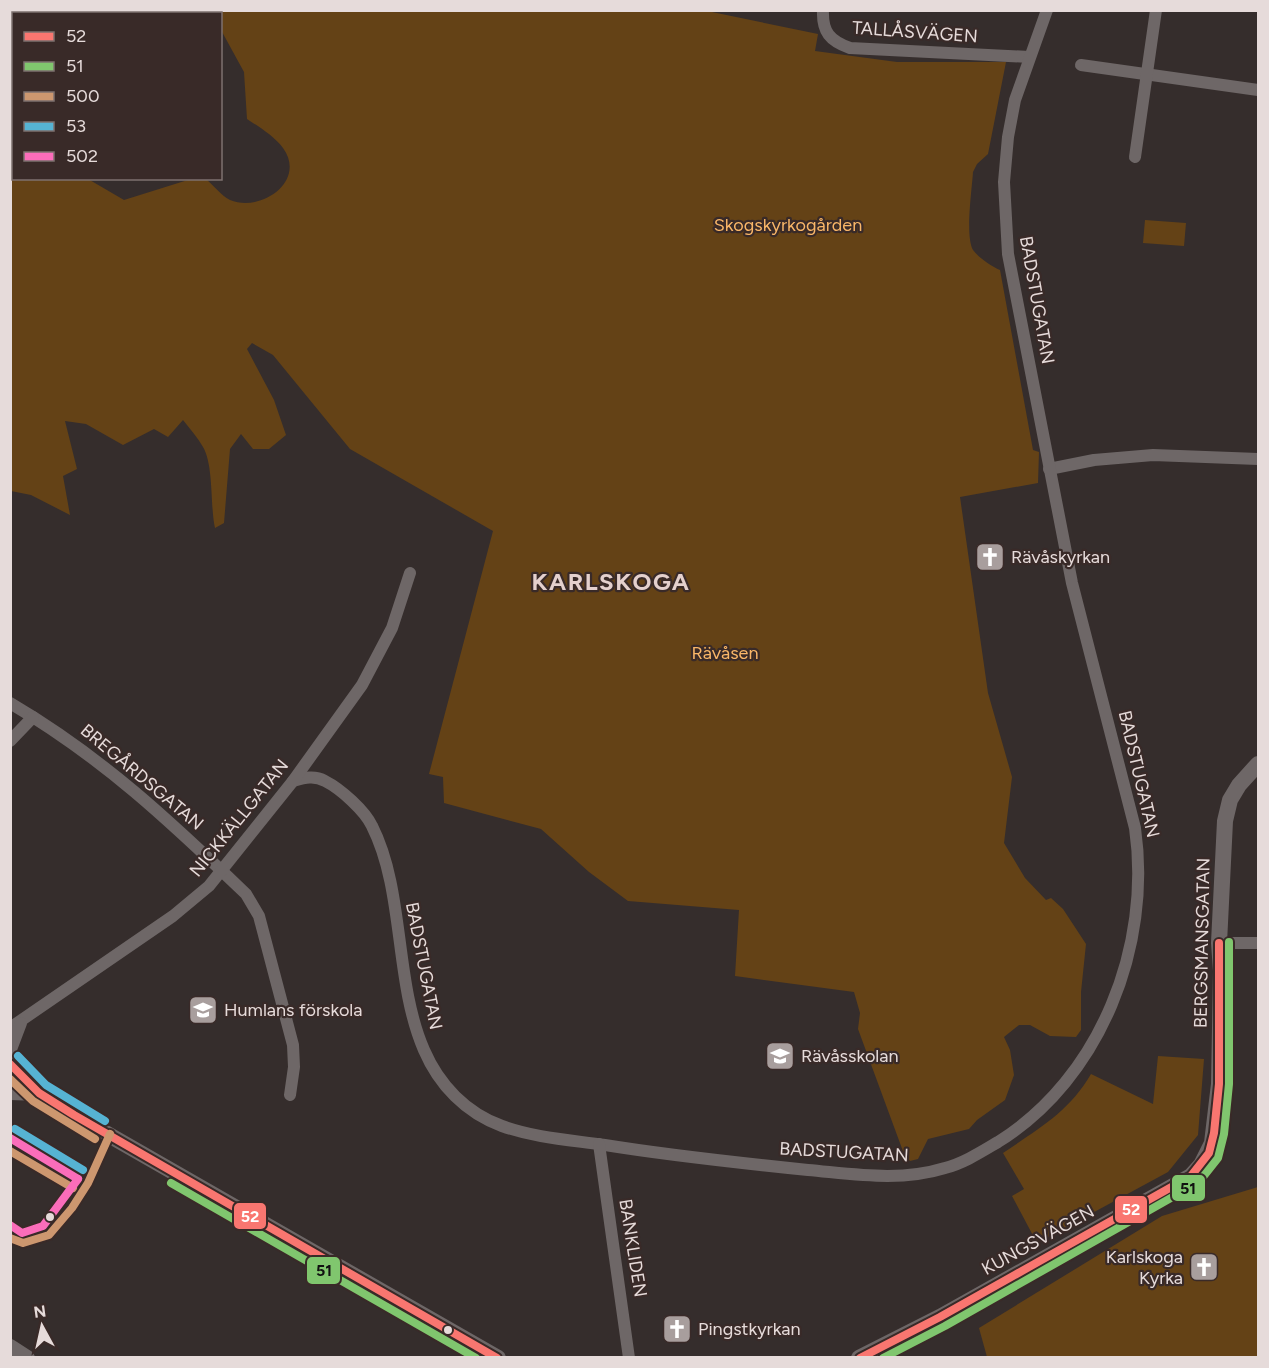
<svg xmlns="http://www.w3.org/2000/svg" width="1269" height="1368" font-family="Figtree,sans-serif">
	<rect width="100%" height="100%" fill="#352d2c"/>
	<!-- green -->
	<g fill="#644216">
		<path d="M205 11H707L818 34 815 51 897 62H1006L988 154 977 164 973 172C972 189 965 236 973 250 979 258 991 266 1000 270L1033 450 1039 452 1038 483 960 497 988 693 1012 777 1004 843 1025 878 1046 900 1051 898 1063 909 1086 944 1081 992V1030L1076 1037 1050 1036 1030 1025H1019L1004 1037 1010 1050 1014 1075 1005 1100 977 1120 969 1129 928 1139 918 1159 910 1161 904 1154 858 1029 860 1013 854 992 735 976 739 910 628 901 589 872 541 829 444 803 443 777 429 774 493 531 350 449 273 355 252 343 247 349 274 400 286 435 269 449H253L241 434 230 449 224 523 215 528C210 506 214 466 203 447 198 438 190 429 183 420L168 437 154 429 123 445 86 424 65 421 77 469 63 476 70 515 31 495 11 491 10 131 13 133 14 178 88 179 124 200 191 179H206C213 185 222 196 230 200 261 213 307 181 283 148 274 136 259 127 247 119L244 72 221 30 220 14 208 13Z"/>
		<polygon points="1145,220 1186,223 1184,246 1143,243"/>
		<path d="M1158 1056 1204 1059 1198 1135 1168 1172 1037 1243 1012 1196 1024 1189 1003 1153C1038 1129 1069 1112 1091 1074L1153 1104Z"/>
		<polygon points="1258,1187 1258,1357 987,1357 979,1328 1162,1216"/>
	</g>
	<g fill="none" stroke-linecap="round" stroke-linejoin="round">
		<!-- street -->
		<g stroke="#6e6767" stroke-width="12">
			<path d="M823 10C822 32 830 41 850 48L1029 57"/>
			<polyline points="1081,65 1258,90"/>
			<polyline points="1135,157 1156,10"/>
			<polyline points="1049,469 1094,460 1153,455 1258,459"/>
			<path d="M10 703C102 757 170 821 246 894L259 916 293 1045 294 1067 290 1095"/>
			<polyline points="10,741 33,717"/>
			<path d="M293 781C304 778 314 775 325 781 341 789 365 811 372 826 405 891 394 981 424 1050 439 1085 466 1113 502 1126 535 1138 570 1140 605 1145 673 1156 740 1163 808 1170 854 1174 900 1182 945 1168 964 1163 981 1152 998 1142 1101 1078 1152 945 1135 828L1072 583 1008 254 1004 182 1008 137 1015 100 1047 10"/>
			<polyline points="1219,943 1258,943"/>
			<polyline points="10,1028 173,916 209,886 293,781 362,685 392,628 410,573"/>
			<polyline points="10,1052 21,1023"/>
			<polyline points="599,1144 629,1358"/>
		</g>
		<!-- secondary -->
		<g stroke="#6e6767" stroke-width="16">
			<polyline points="10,1063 39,1093 74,1115 498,1358"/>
			<polyline points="10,1092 39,1093"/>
			<polyline points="10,1347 27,1358"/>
			<polyline points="859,1358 940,1317 1191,1176 1201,1165 1212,1143 1219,1084 1221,971 1219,943 1225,821 1230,800 1239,785 1258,764"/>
		</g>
		<!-- bus-1 casing -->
		<g stroke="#392a28" stroke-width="12">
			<g id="bus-1">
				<polyline points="10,1064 39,1093 74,1115 497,1358"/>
				<polyline points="860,1358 940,1317 1191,1176 1209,1153 1214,1133 1219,1084 1219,943"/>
			</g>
		</g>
		<!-- bus-2 casing -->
		<g stroke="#392a28" stroke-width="12">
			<g id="bus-2">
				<polyline points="171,1183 476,1358"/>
				<polyline points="883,1358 945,1326 1199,1182 1218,1158 1224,1134 1229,1084 1229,942"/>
			</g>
		</g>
		<!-- bus-3 casing -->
		<g stroke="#392a28" stroke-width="12">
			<g id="bus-3">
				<polyline points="10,1079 33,1101 95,1139"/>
				<polyline points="10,1151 73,1188"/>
				<polyline points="10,1238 23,1243 49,1235 72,1208 88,1183 110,1134"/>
			</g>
		</g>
		<!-- bus-4 casing -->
		<g stroke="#392a28" stroke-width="12">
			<g id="bus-4">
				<polyline points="18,1056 46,1085 105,1121"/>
				<polyline points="15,1129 83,1170"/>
			</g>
		</g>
		<!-- bus-5 casing -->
		<g stroke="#392a28" stroke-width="12">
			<g id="bus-5">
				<polyline points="10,1138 78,1179"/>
				<polyline points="10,1225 22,1233 43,1226 78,1179"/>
			</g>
		</g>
		<!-- bus-1 -->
		<use href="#bus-1" stroke="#f97670" stroke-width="8"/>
		<!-- bus-2 -->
		<use href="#bus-2" stroke="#80c66e" stroke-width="8"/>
		<!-- bus-3 -->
		<use href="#bus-3" stroke="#cd976f" stroke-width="8"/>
		<!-- bus-4 -->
		<use href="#bus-4" stroke="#56b3d3" stroke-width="8"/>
		<!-- bus-5 -->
		<use href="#bus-5" stroke="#fb6dba" stroke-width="8"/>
	</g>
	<!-- icons -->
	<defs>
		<g id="church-square" transform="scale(1.5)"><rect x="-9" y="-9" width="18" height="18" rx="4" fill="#a89e9d" stroke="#392a28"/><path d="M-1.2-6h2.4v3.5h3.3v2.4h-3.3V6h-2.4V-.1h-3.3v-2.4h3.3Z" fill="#fff"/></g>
		<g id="school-square" transform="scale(1.5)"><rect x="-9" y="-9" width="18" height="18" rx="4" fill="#a89e9d" stroke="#392a28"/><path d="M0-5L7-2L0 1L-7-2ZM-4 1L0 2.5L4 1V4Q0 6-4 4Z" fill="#fff"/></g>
	</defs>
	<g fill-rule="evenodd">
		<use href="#church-square" x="990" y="557"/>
		<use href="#school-square" x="203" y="1010"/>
		<use href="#school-square" x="780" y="1056"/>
		<use href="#church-square" x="1204" y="1267"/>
		<use href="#church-square" x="677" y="1329"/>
	</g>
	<!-- markers -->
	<g fill="#e6dbda" stroke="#392a28" stroke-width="2">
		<circle cx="50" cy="1217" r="5"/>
		<circle cx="448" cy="1330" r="5"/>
	</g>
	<g text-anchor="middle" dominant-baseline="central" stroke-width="4.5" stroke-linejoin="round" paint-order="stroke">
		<!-- street labels -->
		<g font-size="18" fill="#e6dbda" stroke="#392a28">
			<text transform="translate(915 32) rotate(4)">TALLÅSVÄGEN</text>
			<text transform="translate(1037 300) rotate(80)">BADSTUGATAN</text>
			<text transform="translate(1139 774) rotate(77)">BADSTUGATAN</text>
			<text transform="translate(142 777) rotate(40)">BREGÅRDSGATAN</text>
			<text transform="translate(239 818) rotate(-51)">NICKKÄLLGATAN</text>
			<text transform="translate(1202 943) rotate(-89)">BERGSMANSGATAN</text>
			<text transform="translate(424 966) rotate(79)">BADSTUGATAN</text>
			<text transform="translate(844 1152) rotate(3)">BADSTUGATAN</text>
			<text transform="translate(1038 1240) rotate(-29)">KUNGSVÄGEN</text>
			<text transform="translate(633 1248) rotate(81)">BANKLIDEN</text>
		</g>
		<!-- park labels -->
		<g font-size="18" fill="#f9b668" stroke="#392a28">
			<text x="788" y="225">Skogskyrkogården</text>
			<text x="725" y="653">Rävåsen</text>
		</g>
		<!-- poi labels -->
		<g font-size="18" fill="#e6dbda" stroke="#392a28" text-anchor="start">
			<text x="1011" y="557">Rävåskyrkan</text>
			<text x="224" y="1010">Humlans förskola</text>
			<text x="801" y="1056">Rävåsskolan</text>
			<text x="1183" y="1257" text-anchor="end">Karlskoga<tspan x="1183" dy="21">Kyrka</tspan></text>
			<text x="698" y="1329">Pingstkyrkan</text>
		</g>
		<!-- district labels -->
		<g font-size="24" font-weight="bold" letter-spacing="1.5" fill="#e4d0cd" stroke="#392a28">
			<text x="611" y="581">KARLSKOGA</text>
		</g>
	</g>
	<g stroke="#392a28" stroke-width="2">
		<rect x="1171" y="1174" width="35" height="28" rx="6" fill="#80c66e"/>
		<rect x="1114" y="1195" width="34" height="29" rx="6" fill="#f97670"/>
		<rect x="233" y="1202" width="34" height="28" rx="6" fill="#f97670"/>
		<rect x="306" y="1256" width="35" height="29" rx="6" fill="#80c66e"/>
	</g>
	<g font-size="16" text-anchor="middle" font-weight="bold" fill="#fff">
		<text x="1131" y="1215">52</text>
		<text x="250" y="1222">52</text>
	</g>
	<g font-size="16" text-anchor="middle" font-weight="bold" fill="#111">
		<text x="1188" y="1194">51</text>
		<text x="324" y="1276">51</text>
	</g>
	<!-- border -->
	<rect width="1269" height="1368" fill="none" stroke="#e6dbda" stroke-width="24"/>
	<!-- legend -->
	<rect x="12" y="12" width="210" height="168" fill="#392a28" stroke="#7e716f" stroke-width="1.5"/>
	<rect x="24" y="32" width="30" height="9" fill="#f97670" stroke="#7e716f" stroke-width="1.5"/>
	<text x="66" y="42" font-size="18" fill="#e6dbda">52</text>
	<rect x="24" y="62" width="30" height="9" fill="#80c66e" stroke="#7e716f" stroke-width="1.5"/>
	<text x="66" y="72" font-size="18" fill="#e6dbda">51</text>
	<rect x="24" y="92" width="30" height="9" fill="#cd976f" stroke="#7e716f" stroke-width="1.5"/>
	<text x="66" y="102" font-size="18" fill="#e6dbda">500</text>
	<rect x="24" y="122" width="30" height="9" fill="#56b3d3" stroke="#7e716f" stroke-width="1.5"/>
	<text x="66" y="132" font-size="18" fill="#e6dbda">53</text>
	<rect x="24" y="152" width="30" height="9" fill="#fb6dba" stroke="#7e716f" stroke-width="1.5"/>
	<text x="66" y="162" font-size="18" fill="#e6dbda">502</text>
	<!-- north arrow -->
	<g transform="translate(42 1326) rotate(352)" stroke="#392a28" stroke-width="4.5" paint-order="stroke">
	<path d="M0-4.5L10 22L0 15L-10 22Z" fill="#e6dbda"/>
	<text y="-9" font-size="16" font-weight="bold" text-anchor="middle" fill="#e6dbda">N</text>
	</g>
</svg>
